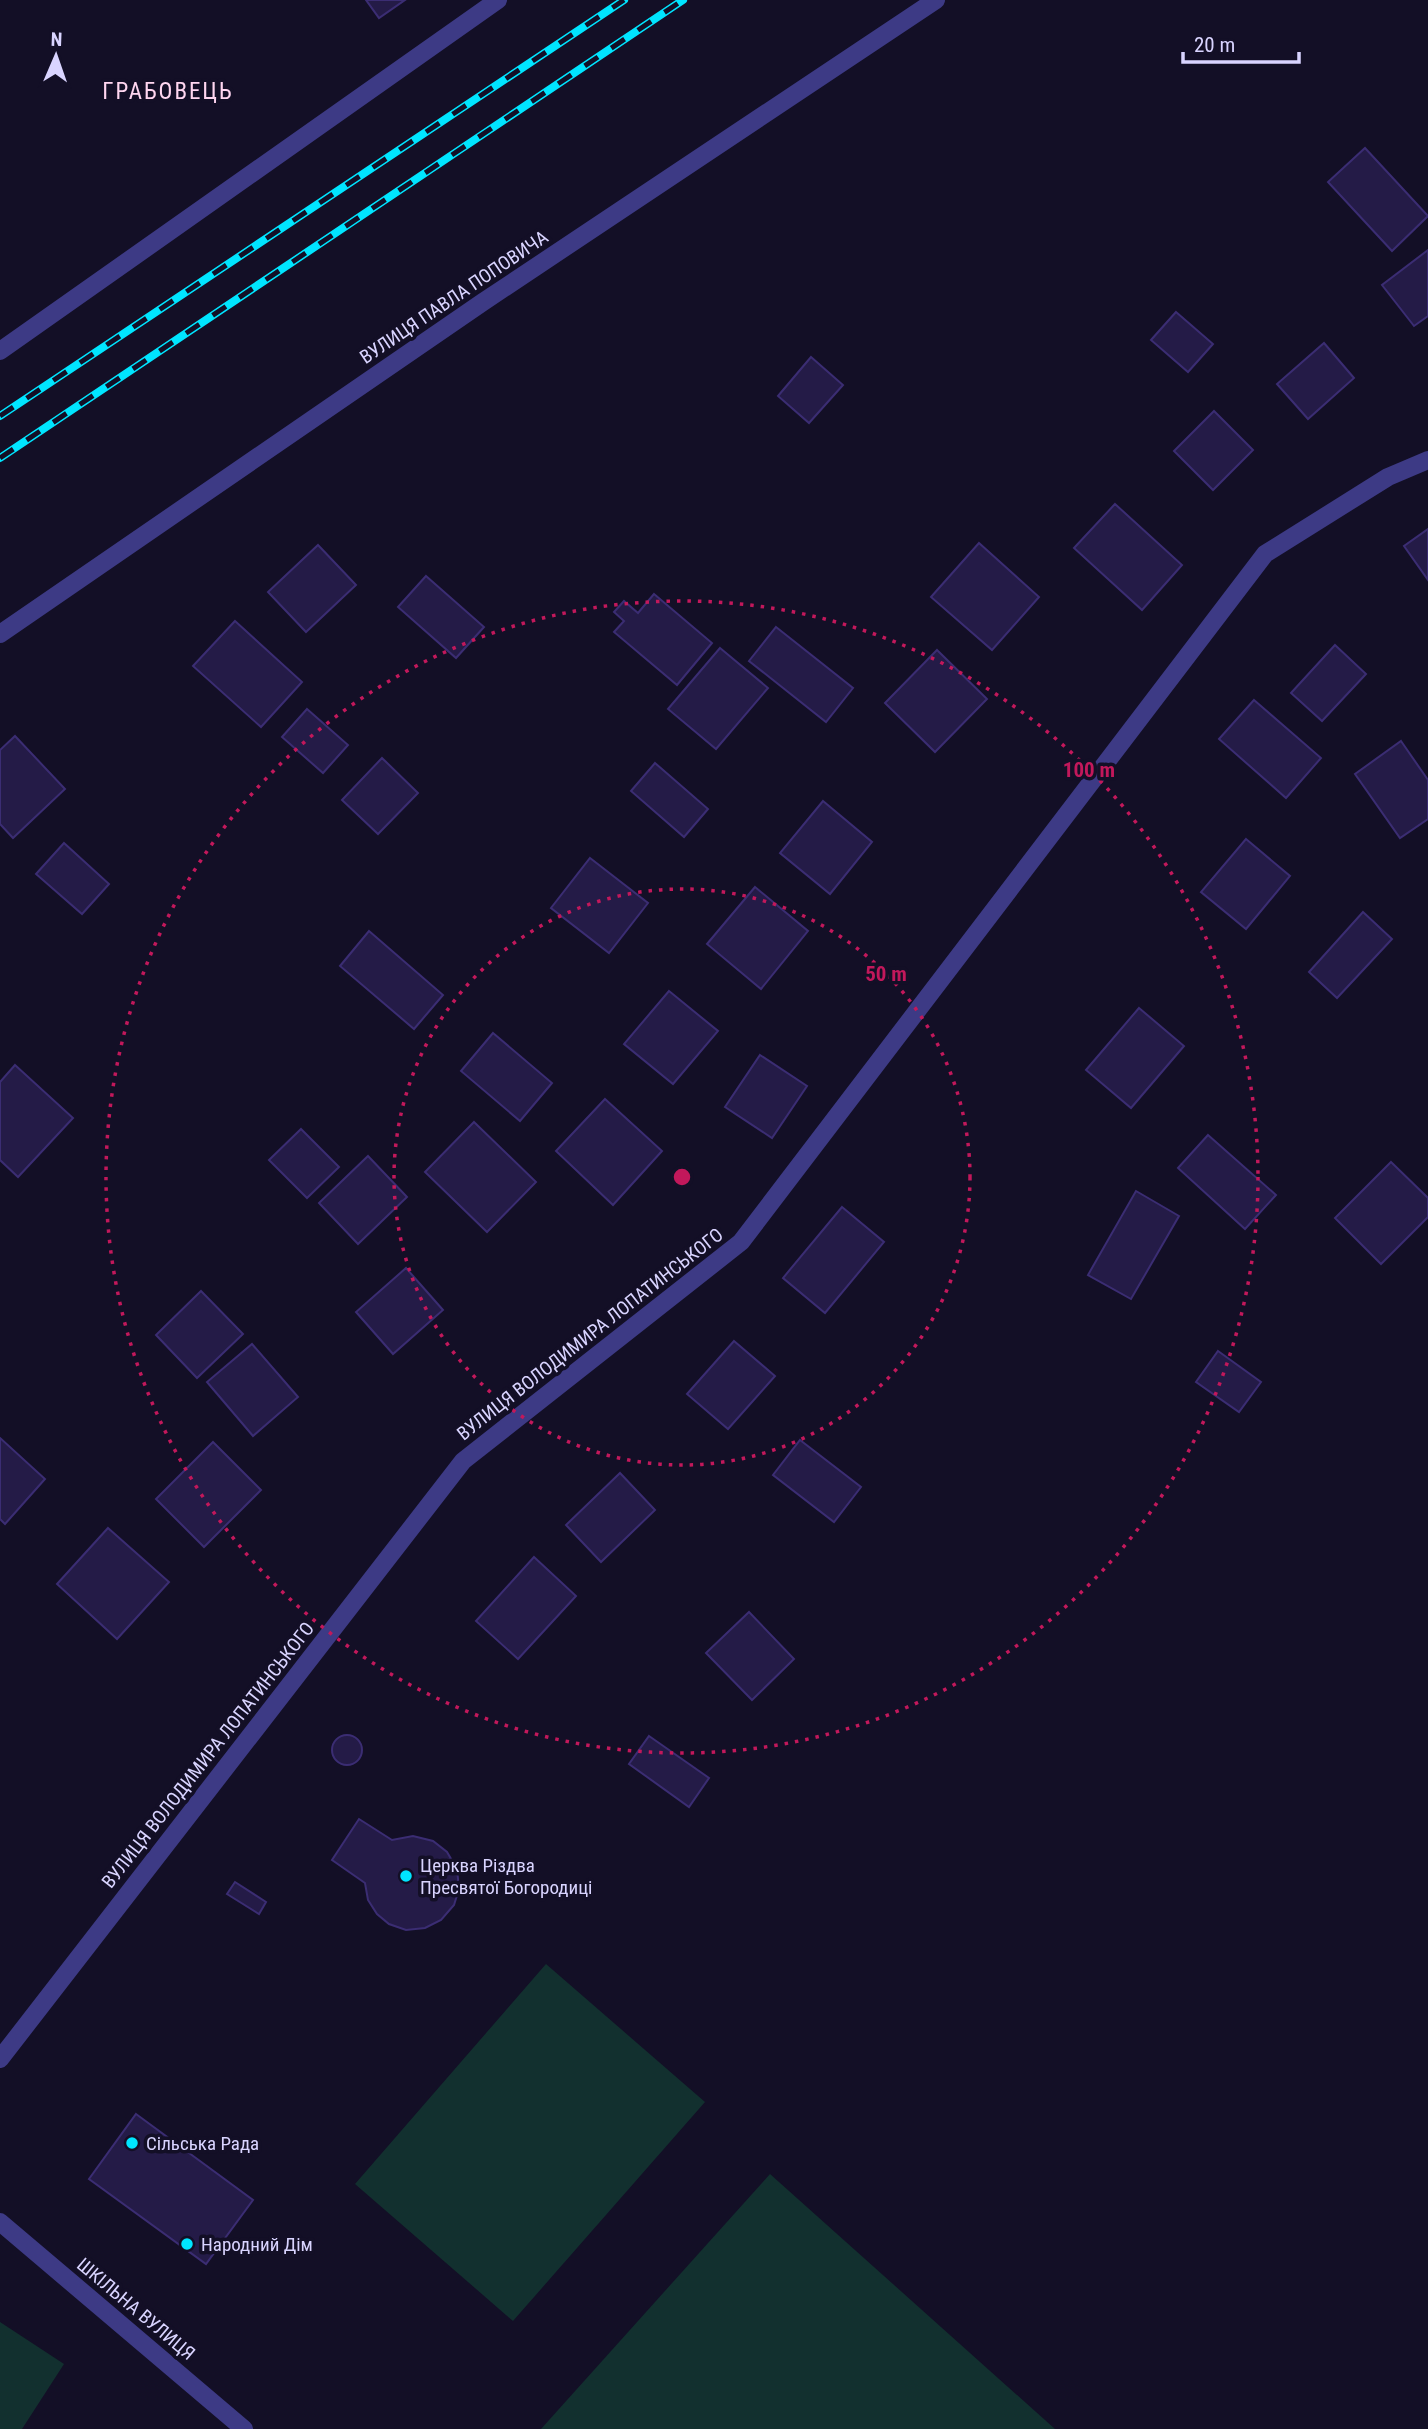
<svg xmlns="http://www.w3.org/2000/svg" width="1428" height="2429" font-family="'Roboto Condensed',sans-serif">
	<rect width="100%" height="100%" fill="#130f26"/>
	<!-- green -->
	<g fill="#12302f">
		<polygon points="546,1964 705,2102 513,2321 355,2184"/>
		<polygon points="770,2174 1055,2429 541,2429"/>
		<polygon points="0,2322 64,2364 22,2429 0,2429"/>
	</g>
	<!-- building -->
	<g fill="#241b47" stroke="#3b2d73" stroke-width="2">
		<polygon points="366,0 405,0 379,18"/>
		<polygon points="1365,148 1428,216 1392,251 1328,182"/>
		<polygon points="1428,250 1428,316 1414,326 1382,285"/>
		<polygon points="1176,312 1213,344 1188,372 1151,340"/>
		<polygon points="1324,343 1354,378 1308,419 1277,384"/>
		<polygon points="811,357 843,385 809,423 778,396"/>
		<polygon points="1214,411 1253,450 1213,490 1174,451"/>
		<polygon points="1115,504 1182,565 1142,610 1074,548"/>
		<polygon points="1428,529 1428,580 1404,546"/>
		<polygon points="979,543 1039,597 992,650 931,597"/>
		<polygon points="318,545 356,585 306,632 268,592"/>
		<polygon points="426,576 484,627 456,658 398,607"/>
		<polygon points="654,594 712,643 677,685 614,632 624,621 614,612 624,601 638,613"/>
		<polygon points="235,621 302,682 261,727 193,666"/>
		<polygon points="776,627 853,688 826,722 749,661"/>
		<polygon points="1335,645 1366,674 1322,721 1291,693"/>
		<polygon points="720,648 768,688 716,749 668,709"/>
		<polygon points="937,650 987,699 935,752 885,703"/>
		<polygon points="1254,700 1321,758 1286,798 1219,739"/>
		<polygon points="307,709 348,745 323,773 282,737"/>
		<polygon points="15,736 65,789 13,838 0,824 0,750"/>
		<polygon points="1401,741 1428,780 1428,819 1400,838 1355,774"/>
		<polygon points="382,758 418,793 378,834 342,800"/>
		<polygon points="655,763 708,809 684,837 631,791"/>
		<polygon points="823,801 872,842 830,894 780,853"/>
		<polygon points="1246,839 1290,876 1246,929 1201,892"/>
		<polygon points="64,843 109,884 82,914 36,874"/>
		<polygon points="590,858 648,903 609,953 551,908"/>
		<polygon points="755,887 808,931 761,989 707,944"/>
		<polygon points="1363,912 1392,939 1337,998 1309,972"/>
		<polygon points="369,931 443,995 414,1029 340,966"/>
		<polygon points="669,991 718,1031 673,1084 624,1044"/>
		<polygon points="1139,1008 1184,1046 1131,1108 1086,1070"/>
		<polygon points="493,1033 552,1083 520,1121 461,1071"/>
		<polygon points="760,1055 807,1086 772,1138 725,1107"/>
		<polygon points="15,1065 73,1118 18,1177 0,1160 0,1082"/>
		<polygon points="605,1099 662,1151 613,1205 556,1151"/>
		<polygon points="474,1122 536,1182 487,1232 425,1172"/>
		<polygon points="301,1129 339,1167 307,1198 269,1160"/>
		<polygon points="1208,1135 1276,1195 1245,1229 1178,1168"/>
		<polygon points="368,1156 407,1197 358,1244 319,1203"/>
		<polygon points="1391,1162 1428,1198 1428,1217 1381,1264 1335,1218"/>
		<polygon points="1136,1191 1179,1216 1131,1299 1088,1275"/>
		<polygon points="842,1207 884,1242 825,1313 783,1278"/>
		<polygon points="406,1268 443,1310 393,1354 356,1312"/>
		<polygon points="201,1291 243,1334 197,1378 156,1335"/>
		<polygon points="734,1341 775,1376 728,1429 687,1394"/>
		<polygon points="252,1344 298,1397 253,1436 207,1382"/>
		<polygon points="1218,1351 1261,1382 1239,1412 1196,1382"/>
		<polygon points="0,1438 45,1479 5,1524 0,1519"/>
		<polygon points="800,1440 861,1487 834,1522 773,1475"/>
		<polygon points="213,1442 261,1490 204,1547 156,1499"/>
		<polygon points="620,1473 655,1510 601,1562 566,1525"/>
		<polygon points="108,1528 169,1582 117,1639 57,1584"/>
		<polygon points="534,1557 576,1596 518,1659 476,1621"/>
		<polygon points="749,1612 794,1659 752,1700 706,1653"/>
		<circle cx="347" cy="1750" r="15"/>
		<polygon points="649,1736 709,1778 689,1807 629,1764"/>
		<polygon points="359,1819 392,1840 413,1836 433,1841 447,1852 457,1869 459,1889 454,1905 441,1920 425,1928 406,1930 389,1924 377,1914 368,1900 365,1883 332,1860"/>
		<polygon points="235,1882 266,1902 259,1914 227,1894"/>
		<polygon points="136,2114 253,2200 206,2264 89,2179"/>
	</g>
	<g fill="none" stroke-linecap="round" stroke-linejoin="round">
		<!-- service -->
		<polyline stroke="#3d3a85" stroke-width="18" points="0,351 498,0"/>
		<!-- minor -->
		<polyline stroke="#3d3a85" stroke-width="18" points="0,2059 463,1461 741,1242 1265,554 1388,477 1428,460"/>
		<!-- tertiary -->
		<g stroke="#3d3a85" stroke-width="18">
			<polyline points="0,634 483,302 936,0"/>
			<polyline points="0,2222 244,2429"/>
		</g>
		<!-- rail casing -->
		<g stroke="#00e5ff" stroke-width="8">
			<g id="rail">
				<polyline points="0,416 624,0"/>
				<polyline points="0,458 683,0"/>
			</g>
		</g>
		<!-- rail -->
		<use href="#rail" stroke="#130f26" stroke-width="5" stroke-dasharray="16" stroke-linecap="butt"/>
	</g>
	<!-- distance rings -->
	<g fill="none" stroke="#c2185b" stroke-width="3.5" stroke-dasharray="3.5 7">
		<circle cx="682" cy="1177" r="288"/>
		<circle cx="682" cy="1177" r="576"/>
	</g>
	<!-- markers -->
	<g fill="#00e5ff" stroke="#130f26" stroke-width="2.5">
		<circle cx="406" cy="1876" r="7"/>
		<circle cx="132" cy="2143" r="7"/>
		<circle cx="187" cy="2244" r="7"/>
	</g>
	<g text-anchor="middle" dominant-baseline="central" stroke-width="7" stroke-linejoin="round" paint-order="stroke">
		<!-- street labels -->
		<g font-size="19" fill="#d9d4ff" stroke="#130f26">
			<text transform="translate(454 297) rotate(-34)">ВУЛИЦЯ ПАВЛА ПОПОВИЧА</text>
			<text transform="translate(590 1334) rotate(-38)">ВУЛИЦЯ ВОЛОДИМИРА ЛОПАТИНСЬКОГО</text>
			<text transform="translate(208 1755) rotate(-52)">ВУЛИЦЯ ВОЛОДИМИРА ЛОПАТИНСЬКОГО</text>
			<text transform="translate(136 2309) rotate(40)">ШКІЛЬНА ВУЛИЦЯ</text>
		</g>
		<!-- poi labels -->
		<g font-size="19" fill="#d9d4ff" stroke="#130f26" text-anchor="start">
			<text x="420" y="1865">Церква Різдва<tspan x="420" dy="22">Пресвятої Богородиці</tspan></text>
			<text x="146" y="2143">Сільська Рада</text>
			<text x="201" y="2244">Народний Дім</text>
		</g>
		<!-- quarter labels -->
		<g font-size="23" letter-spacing="2" fill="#ffd6f0" stroke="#130f26">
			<text x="168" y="91">ГРАБОВЕЦЬ</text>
		</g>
	</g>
	<circle cx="682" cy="1177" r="10" fill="#c2185b" stroke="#130f26" stroke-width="3.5"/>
	<g font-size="21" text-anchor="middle" font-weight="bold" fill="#c2185b" stroke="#130f26" stroke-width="7" stroke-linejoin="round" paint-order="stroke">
		<text x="1089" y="777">100 m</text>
		<text x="886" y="981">50 m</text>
	</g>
	<!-- north arrow -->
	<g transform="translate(56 56) rotate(2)" stroke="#130f26" stroke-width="5" paint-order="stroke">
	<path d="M0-5L12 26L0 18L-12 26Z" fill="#d9d4ff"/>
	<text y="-10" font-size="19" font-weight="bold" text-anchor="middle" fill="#d9d4ff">N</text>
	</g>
	<!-- scale -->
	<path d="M1183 52v10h116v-10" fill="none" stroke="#d9d4ff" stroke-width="3.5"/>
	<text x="1194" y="52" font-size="21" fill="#d9d4ff" stroke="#130f26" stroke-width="5" paint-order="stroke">20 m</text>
</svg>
